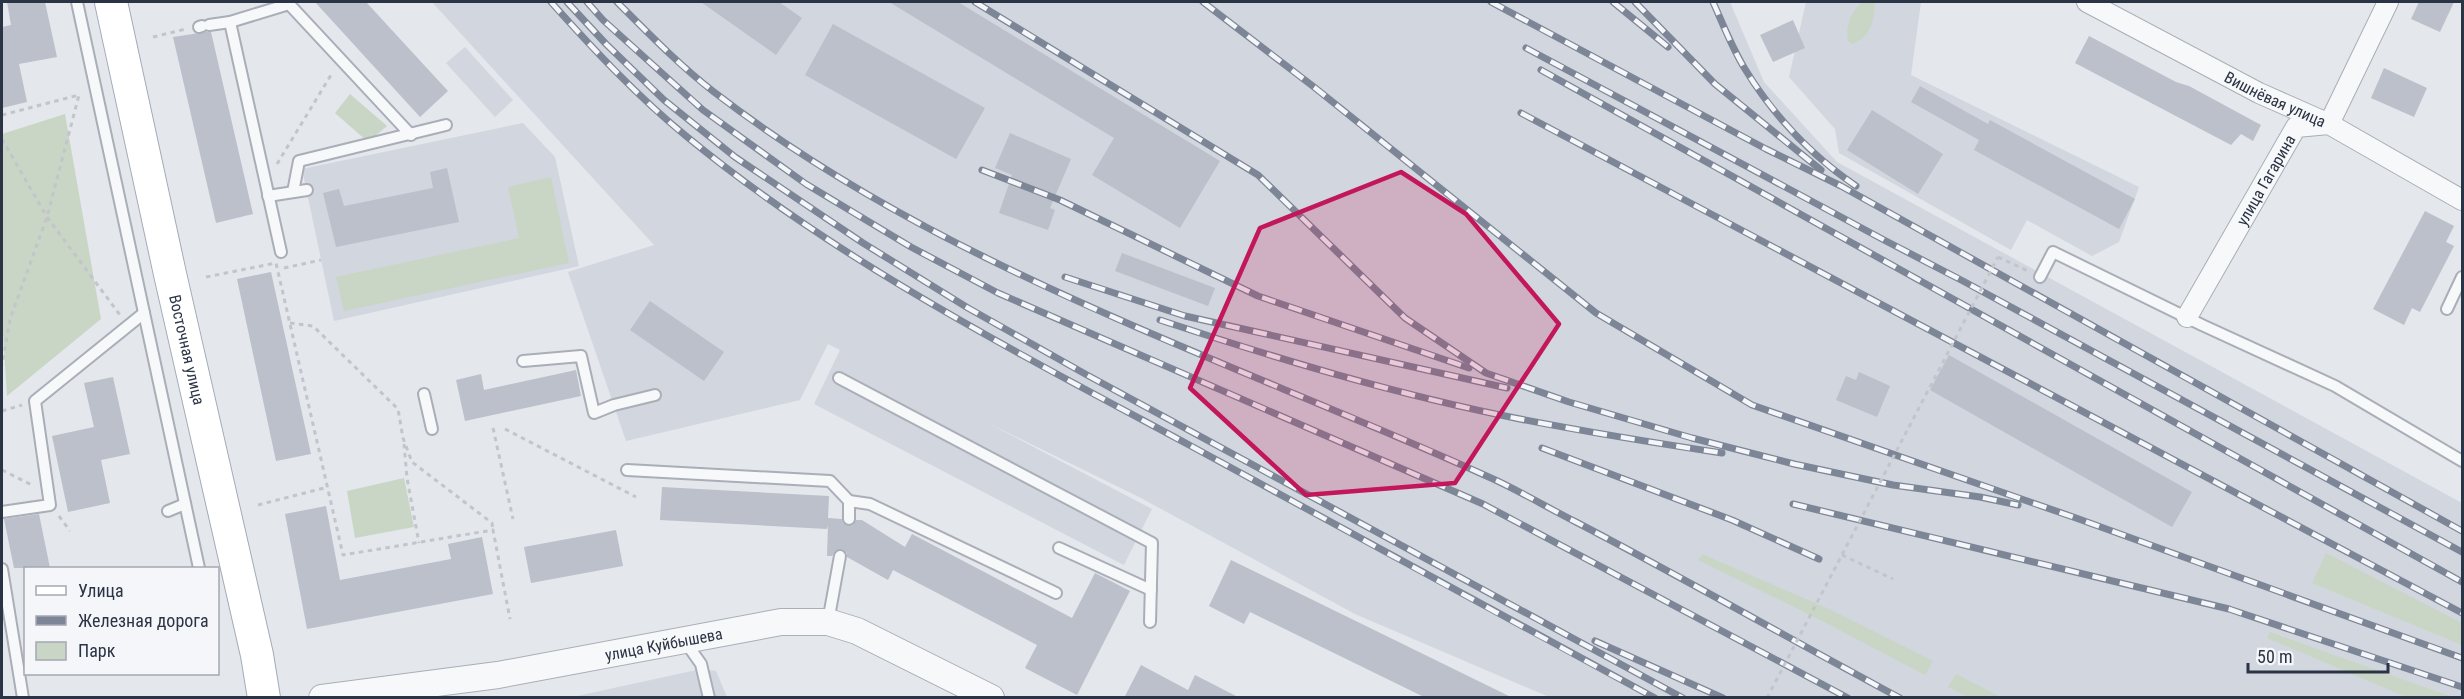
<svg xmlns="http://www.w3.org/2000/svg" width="2464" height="699" font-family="'Roboto Condensed',sans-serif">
	<rect width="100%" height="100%" fill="#e4e7ec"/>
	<!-- built -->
	<g fill="#d2d6de">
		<polygon points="432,2 1730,2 1764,82 1837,162 2462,503 2462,697 1549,697 1355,614 1139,497 988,423 1152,509 1124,565 814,404 840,350 828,344 800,400 626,441 568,272 654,245"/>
		<polygon points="1806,2 1921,2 1911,75 2139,187 2119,242 2092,256 2027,220 2011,250 1839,153 1835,129 1789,77"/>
		<polygon points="465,47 513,100 495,117 446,63"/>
		<polygon points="523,123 555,157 579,266 334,321 302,169"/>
		<polygon points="701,669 716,671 727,697 568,698"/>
	</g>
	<!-- green -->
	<g fill="#c9d6c5">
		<path d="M1862 2H1874L1875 4C1874 21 1870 38 1852 44L1848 41C1845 26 1851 12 1862 2Z"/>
		<polygon points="350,94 387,126 368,142 335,113"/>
		<polygon points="65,114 101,319 7,396 2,319 2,134"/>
		<polygon points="551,177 569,263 344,311 336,277 519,238 508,187"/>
		<polygon points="404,478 414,527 355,538 347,491"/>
		<polygon points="2326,553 2462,623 2462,645 2312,583"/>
		<polygon points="1702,554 1829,609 1933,661 1925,675 1822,621 1698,560"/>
		<polygon points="2270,632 2452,697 2406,697 2267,638"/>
		<polygon points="1956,674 2001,697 1968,697 1948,687"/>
	</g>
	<!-- building -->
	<g fill="#bbc0ca">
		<polygon points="7,2 45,2 57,57 19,64 27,102 2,108 2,27 11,25"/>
		<polygon points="315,2 366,2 448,91 420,117"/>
		<polygon points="701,2 779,2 802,18 776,55"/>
		<polygon points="889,2 958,2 1220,161 1180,228 1092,175 1114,138"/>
		<polygon points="2419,2 2454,2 2440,32 2411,19"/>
		<polygon points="1793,20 1805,48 1773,62 1760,35"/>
		<polygon points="833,24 985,108 956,159 805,75"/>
		<polygon points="206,32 211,32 253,214 216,223 173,37"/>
		<polygon points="2089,36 2176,82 2189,86 2261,125 2253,141 2241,134 2231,145 2075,63"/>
		<polygon points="2384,68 2427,88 2414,117 2371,98"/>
		<polygon points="1920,86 1988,124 1990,120 2135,199 2119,229 1974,150 1979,140 1911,102"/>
		<polygon points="1872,110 1943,154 1918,194 1847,150"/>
		<polygon points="1010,133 1071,159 1050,208 1055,210 1048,230 999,213 1012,175 995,168"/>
		<polygon points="447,168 459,222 336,247 323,193 339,189 344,206 433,188 430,172"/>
		<polygon points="2425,211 2454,226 2446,242 2454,246 2420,312 2412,308 2404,325 2373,309"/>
		<polygon points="1122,253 1215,288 1208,306 1115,271"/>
		<polygon points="271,272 311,454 276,461 237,279"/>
		<polygon points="650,301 724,352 704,381 630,330"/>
		<polygon points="1949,355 2192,492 2172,527 1930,390"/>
		<polygon points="576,370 581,396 465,421 456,380 481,374 484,390"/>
		<polygon points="1859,372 1890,386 1877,417 1836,400 1846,376 1856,380"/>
		<polygon points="113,377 130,454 101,460 110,503 68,512 52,436 94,427 84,383"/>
		<polygon points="662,487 829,496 828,518 842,519 843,523 848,526 853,525 856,520 862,520 905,547 912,534 1072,618 1095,573 1130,591 1077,695 1025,668 1037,645 893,570 888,580 847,557 847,553 842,549 835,551 832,556 827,556 828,525 827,529 660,520"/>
		<polygon points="326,506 340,580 451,559 448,544 482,537 493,594 307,629 285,514"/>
		<polygon points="39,514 50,568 14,568 4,519"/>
		<polygon points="616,530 623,566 531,583 524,547"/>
		<polygon points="1231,560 1513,698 1426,698 1250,612 1244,624 1209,606"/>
		<polygon points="1141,665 1188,690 1195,675 1240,698 1124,698"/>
	</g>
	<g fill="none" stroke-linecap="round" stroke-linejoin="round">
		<!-- service casing -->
		<g stroke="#a9aeb7" stroke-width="14">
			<g id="service">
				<polyline points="77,2 199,568"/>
				<polyline points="209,25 230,22"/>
				<polyline points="199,27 202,26"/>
				<polyline points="293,192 299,161 446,125"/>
				<polyline points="268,196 307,190"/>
				<polyline points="281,252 230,22 289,4 411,135"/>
				<polyline points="2040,277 2053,252 2202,325 2335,386 2462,461"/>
				<polyline points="2447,309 2462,277"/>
				<polyline points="523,361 581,356 594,413 614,405 655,395"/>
				<polyline points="839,378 1152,543 1150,622"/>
				<polyline points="424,394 432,429"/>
				<polyline points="627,470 830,481 849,501 849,519"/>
				<polyline points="849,501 870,504 1056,593"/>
				<polyline points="168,511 185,504"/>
				<polyline points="2,512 50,505 35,401 144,313"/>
				<polyline points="1059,548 1151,590"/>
				<polyline points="2,569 23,698"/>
				<polyline points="828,622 840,556"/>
				<polyline points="684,640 701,664 709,698"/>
			</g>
		</g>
		<!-- minor casing -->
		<g stroke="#a9aeb7" stroke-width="22">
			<g id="minor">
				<path id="s1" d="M2087 2 2259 93 2329 124 2462 200"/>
				<path id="s2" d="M2187 317 2296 127 2329 124 2388 2"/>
			</g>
		</g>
		<!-- tertiary casing -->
		<g stroke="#a9aeb7" stroke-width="28">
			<g id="tertiary">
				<path id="s3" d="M322 698 498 675 781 622H828L857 631 991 698"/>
			</g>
		</g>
		<!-- primary casing -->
		<g stroke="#a3abb8" stroke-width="34">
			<g id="primary">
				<path id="s4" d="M111 2 170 274 257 655 264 698"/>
			</g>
		</g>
		<!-- path -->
		<g stroke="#c2c5cb" stroke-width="3" stroke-dasharray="4.5 4.5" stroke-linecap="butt">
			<polyline points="153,37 186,29"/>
			<polyline points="2,115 79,95 47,217 10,319 2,365"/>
			<polyline points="2,139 47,217 120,315"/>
			<polyline points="277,164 331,75"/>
			<polyline points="1998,257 2028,271"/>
			<polyline points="284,268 321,260"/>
			<polyline points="206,277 276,263 343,555 493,530 510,619"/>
			<polyline points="290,323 313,326 398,409 403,438 412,462 492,523 493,530"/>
			<polyline points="2,411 22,405"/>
			<polyline points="493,428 513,519"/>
			<polyline points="505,429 636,497"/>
			<polyline points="404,444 407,478 419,543"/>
			<polyline points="2,470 32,485"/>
			<polyline points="258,505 328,487"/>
			<polyline points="59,516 70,531"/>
			<polyline points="1842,555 1893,579"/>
		</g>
		<!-- service -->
		<use href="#service" stroke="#f7f8fa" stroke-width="10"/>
		<!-- minor -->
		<use href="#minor" stroke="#f7f8fa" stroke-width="20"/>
		<!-- tertiary -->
		<use href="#tertiary" stroke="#f7f8fa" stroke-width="26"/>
		<!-- primary -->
		<use href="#primary" stroke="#fff" stroke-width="32"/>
		<!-- rail casing -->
		<g stroke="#7d8696" stroke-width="7">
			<g id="rail">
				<path d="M551 2C593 49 637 96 686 136 839 262 1018 353 1191 446 1346 530 1500 615 1655 698"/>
				<polyline points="567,2 606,44 664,100 735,157 863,243 968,308 1087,375 1683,698"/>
				<polyline points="587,2 603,20 703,110 806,184 911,247 998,293 1483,504 1848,698"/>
				<path d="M617 2C648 33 679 65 714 92 945 270 1229 359 1491 478 1520 491 1548 508 1576 522 1685 579 1792 640 1900 698"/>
				<polyline points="975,2 1258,175 1405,318 1486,373 1569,402 1692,438 1794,464 1893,485 1980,497 2018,505"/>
				<polyline points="1203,2 1314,87 1596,313 1752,405 2076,518 2462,658"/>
				<polyline points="1491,2 1766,149 1841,186 2462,531"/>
				<polyline points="1613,2 1668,47"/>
				<polyline points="1635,2 1715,84 1821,170"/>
				<path d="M1713 2C1723 24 1732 48 1745 69 1773 115 1812 156 1856 186"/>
				<polyline points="1526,48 1884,240 1963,281 2462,552"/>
				<polyline points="1541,70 2462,582"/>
				<polyline points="1521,113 2462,613"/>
				<polyline points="982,170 1060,200 1258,296 1469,368"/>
				<polyline points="1065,277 1185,316 1507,388"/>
				<path d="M1160 320C1278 359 1398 395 1520 419 1587 432 1655 443 1722 453"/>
				<polyline points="1542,448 1732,520 1819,559"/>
				<polyline points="1793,504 2229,609 2462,687"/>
				<polyline points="1595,641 1723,698"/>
			</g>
		</g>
		<!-- rail -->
		<use href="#rail" stroke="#f4f6f9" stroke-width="4.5" stroke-dasharray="14" stroke-linecap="butt"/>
		<!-- path-bridge -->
		<polyline stroke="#c2c5cb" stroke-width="3" stroke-dasharray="4.5 4.5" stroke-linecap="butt" points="1767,698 1998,257"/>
	</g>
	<!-- marked area -->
	<path fill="#c2185b" fill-opacity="0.2" stroke="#c2185b" stroke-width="4.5" stroke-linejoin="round" d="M1401 172 1466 214 1559 324 1455 483 1306 495 1190 388 1260 228Z"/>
	<g text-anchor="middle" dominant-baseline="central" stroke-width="4.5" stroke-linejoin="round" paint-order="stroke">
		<!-- street labels -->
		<g font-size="16" fill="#2b3445" stroke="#f4f6f9">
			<text stroke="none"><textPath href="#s1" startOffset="212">Вишнёвая улица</textPath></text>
			<text stroke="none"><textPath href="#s2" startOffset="158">улица Гагарина</textPath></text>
			<text stroke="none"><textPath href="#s4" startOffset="356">Восточная улица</textPath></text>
			<text stroke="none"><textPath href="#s3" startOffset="346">улица Куйбышева</textPath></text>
		</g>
	</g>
	<!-- border -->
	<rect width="2464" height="699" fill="none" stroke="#2b3445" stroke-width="6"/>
	<!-- legend -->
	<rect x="24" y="567" width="195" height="108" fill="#f4f6f9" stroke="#a4a8b1" stroke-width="1.5"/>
	<rect x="36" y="586" width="30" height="9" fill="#ffffff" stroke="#a4a8b1" stroke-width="1.5"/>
	<text x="78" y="597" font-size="18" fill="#2b3445">Улица</text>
	<rect x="36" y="616" width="30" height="9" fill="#7d8696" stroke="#a4a8b1" stroke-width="1.5"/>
	<text x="78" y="627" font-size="18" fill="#2b3445">Железная дорога</text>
	<rect x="36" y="642" width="30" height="18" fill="#c9d6c5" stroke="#a4a8b1" stroke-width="1.5"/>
	<text x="78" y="657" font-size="18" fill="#2b3445">Парк</text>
	<!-- scale -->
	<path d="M2248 663v9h140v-9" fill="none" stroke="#2b3445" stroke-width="3"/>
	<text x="2257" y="663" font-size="18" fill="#2b3445" stroke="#f4f6f9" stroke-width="4.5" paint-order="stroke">50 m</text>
</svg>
